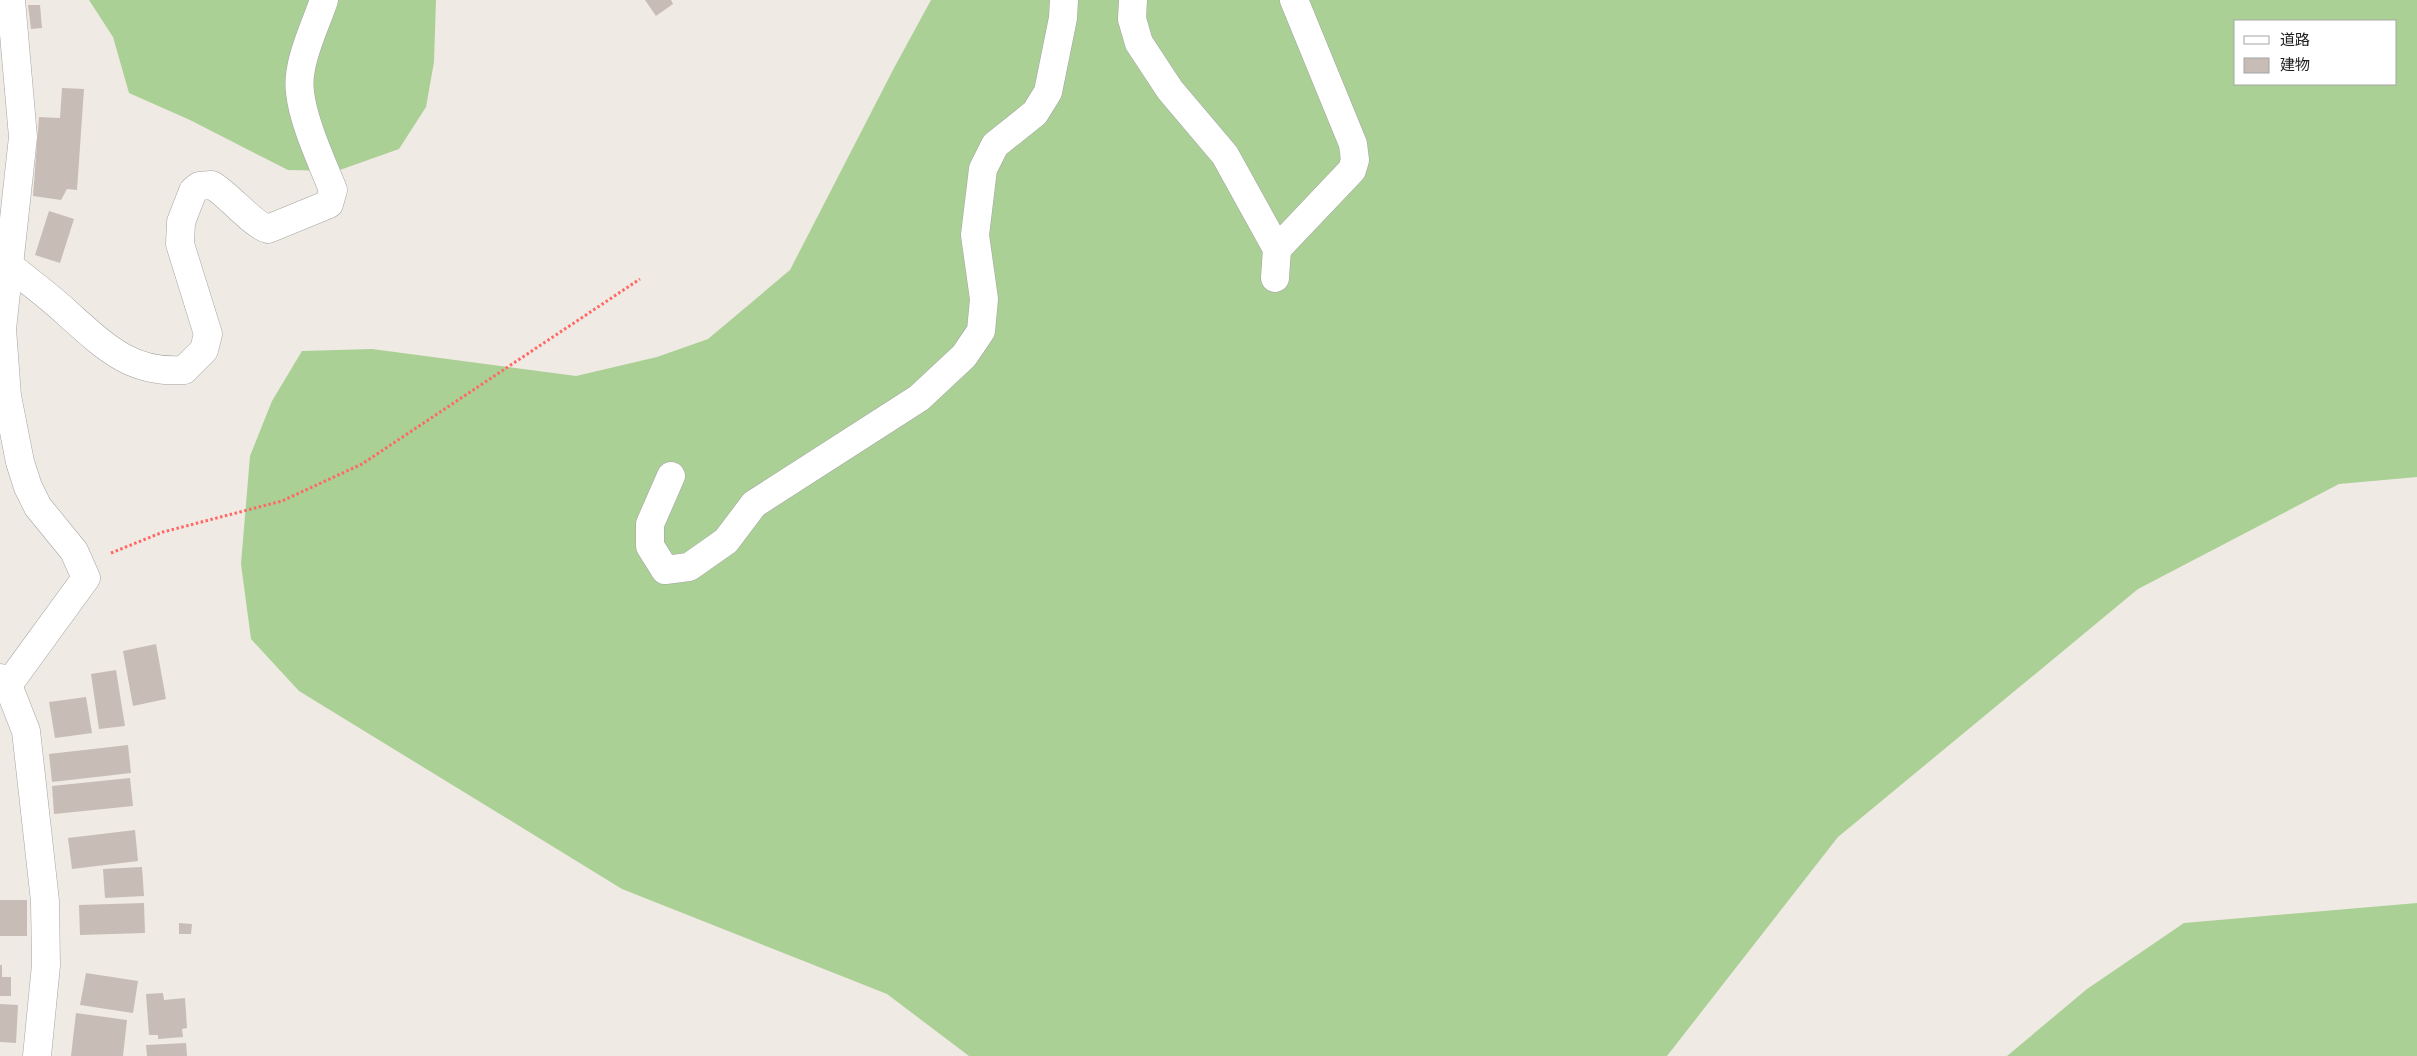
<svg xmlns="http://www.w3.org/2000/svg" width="2417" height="1056" font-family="'Noto Sans','Noto Sans JP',sans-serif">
	<rect width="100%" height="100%" fill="#efeae3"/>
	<!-- forest -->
	<g fill="#abd095" fill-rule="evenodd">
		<polygon points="89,0 436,0 434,62 426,107 399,149 337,171 288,170 190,120 129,93 113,37"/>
		<path d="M931 0H2417V477L2339 484 2138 589 1838 837 1667 1056H969L887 994 622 889 299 691 251 639 241 564 250 456 272 401 302 351 372 349 576 376 657 357 708 339 790 270 894 68ZM2236 21H2396V84H2236Z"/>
		<polygon points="2417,903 2417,1056 2007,1056 2087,989 2184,923"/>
	</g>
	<!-- building -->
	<g fill="#c7bcb6">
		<polygon points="645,0 671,0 673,4 656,16"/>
		<polygon points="28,5 40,5 42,28 31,29"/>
		<polygon points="62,88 84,89 77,190 67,189 61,200 33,196 39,117 60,118"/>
		<polygon points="49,211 74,219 60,263 35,255"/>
		<polygon points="156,644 166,699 133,706 123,651"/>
		<polygon points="116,670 125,726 99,729 91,674"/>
		<polygon points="86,697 92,733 55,738 49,702"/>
		<polygon points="128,745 131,773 52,782 49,754"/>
		<polygon points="130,778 133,806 54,814 52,786"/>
		<polygon points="135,830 138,861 72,869 68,838"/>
		<polygon points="142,867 144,896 105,898 103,869"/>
		<rect x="0" y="900" width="27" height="36"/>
		<polygon points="144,903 145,933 80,935 79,905"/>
		<polygon points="179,923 192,924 191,934 179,934"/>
		<polygon points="0,965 2,965 2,977 11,977 11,996 0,996"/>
		<polygon points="86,973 138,981 133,1013 80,1005"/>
		<polygon points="163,993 164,1000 185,998 187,1028 182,1029 183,1037 158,1039 158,1035 149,1035 146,994"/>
		<polygon points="0,1004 18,1005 16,1043 0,1042"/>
		<polygon points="76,1013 127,1020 123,1056 71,1056"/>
		<polygon points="186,1043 187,1056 147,1056 146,1045"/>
	</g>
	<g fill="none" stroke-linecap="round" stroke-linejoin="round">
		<!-- minor casing -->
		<g stroke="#a4a4a4" stroke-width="29">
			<g id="minor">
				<polyline points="1133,0 1132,19 1139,43 1170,90 1225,155 1277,249 1275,278"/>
				<polyline points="1277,249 1352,170 1355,160 1353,144 1294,0"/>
				<path d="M10 266C29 282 49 296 67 313 104 346 131 374 184 370L204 350 208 334 180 244 181 222 193 191 199 186 212 185C229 195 253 225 268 229L329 204 333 190C322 162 303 122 300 92 296 64 315 27 324 0"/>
				<polyline points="671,476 650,524 650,546 665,570 689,567 726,541 754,504 919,398 964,356 981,331 984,299 975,235 983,169 995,145 1035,113 1048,92 1063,18 1064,0"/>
				<polyline points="0,678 8,685 26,731 45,901 46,965 37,1056"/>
				<polyline points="8,685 86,578 74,551 38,507 28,487 20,462 7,396 2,329 23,137 11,0"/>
			</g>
		</g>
		<!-- path -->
		<polyline stroke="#ff6864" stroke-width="3" stroke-dasharray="2.5 2.5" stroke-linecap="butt" points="111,553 163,532 282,501 362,464 640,279"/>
		<!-- minor -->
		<use href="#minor" stroke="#fff" stroke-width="28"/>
	</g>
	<!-- legend -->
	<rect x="2234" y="20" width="162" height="65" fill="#ffffff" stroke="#a5a5a5"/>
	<rect x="2244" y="36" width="25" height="8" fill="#ffffff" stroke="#a5a5a5"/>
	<text x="2280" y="45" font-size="15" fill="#1d1d1d">道路</text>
	<rect x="2244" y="58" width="25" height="15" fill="#c7bcb6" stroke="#a5a5a5"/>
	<text x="2280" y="70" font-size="15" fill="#1d1d1d">建物</text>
</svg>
